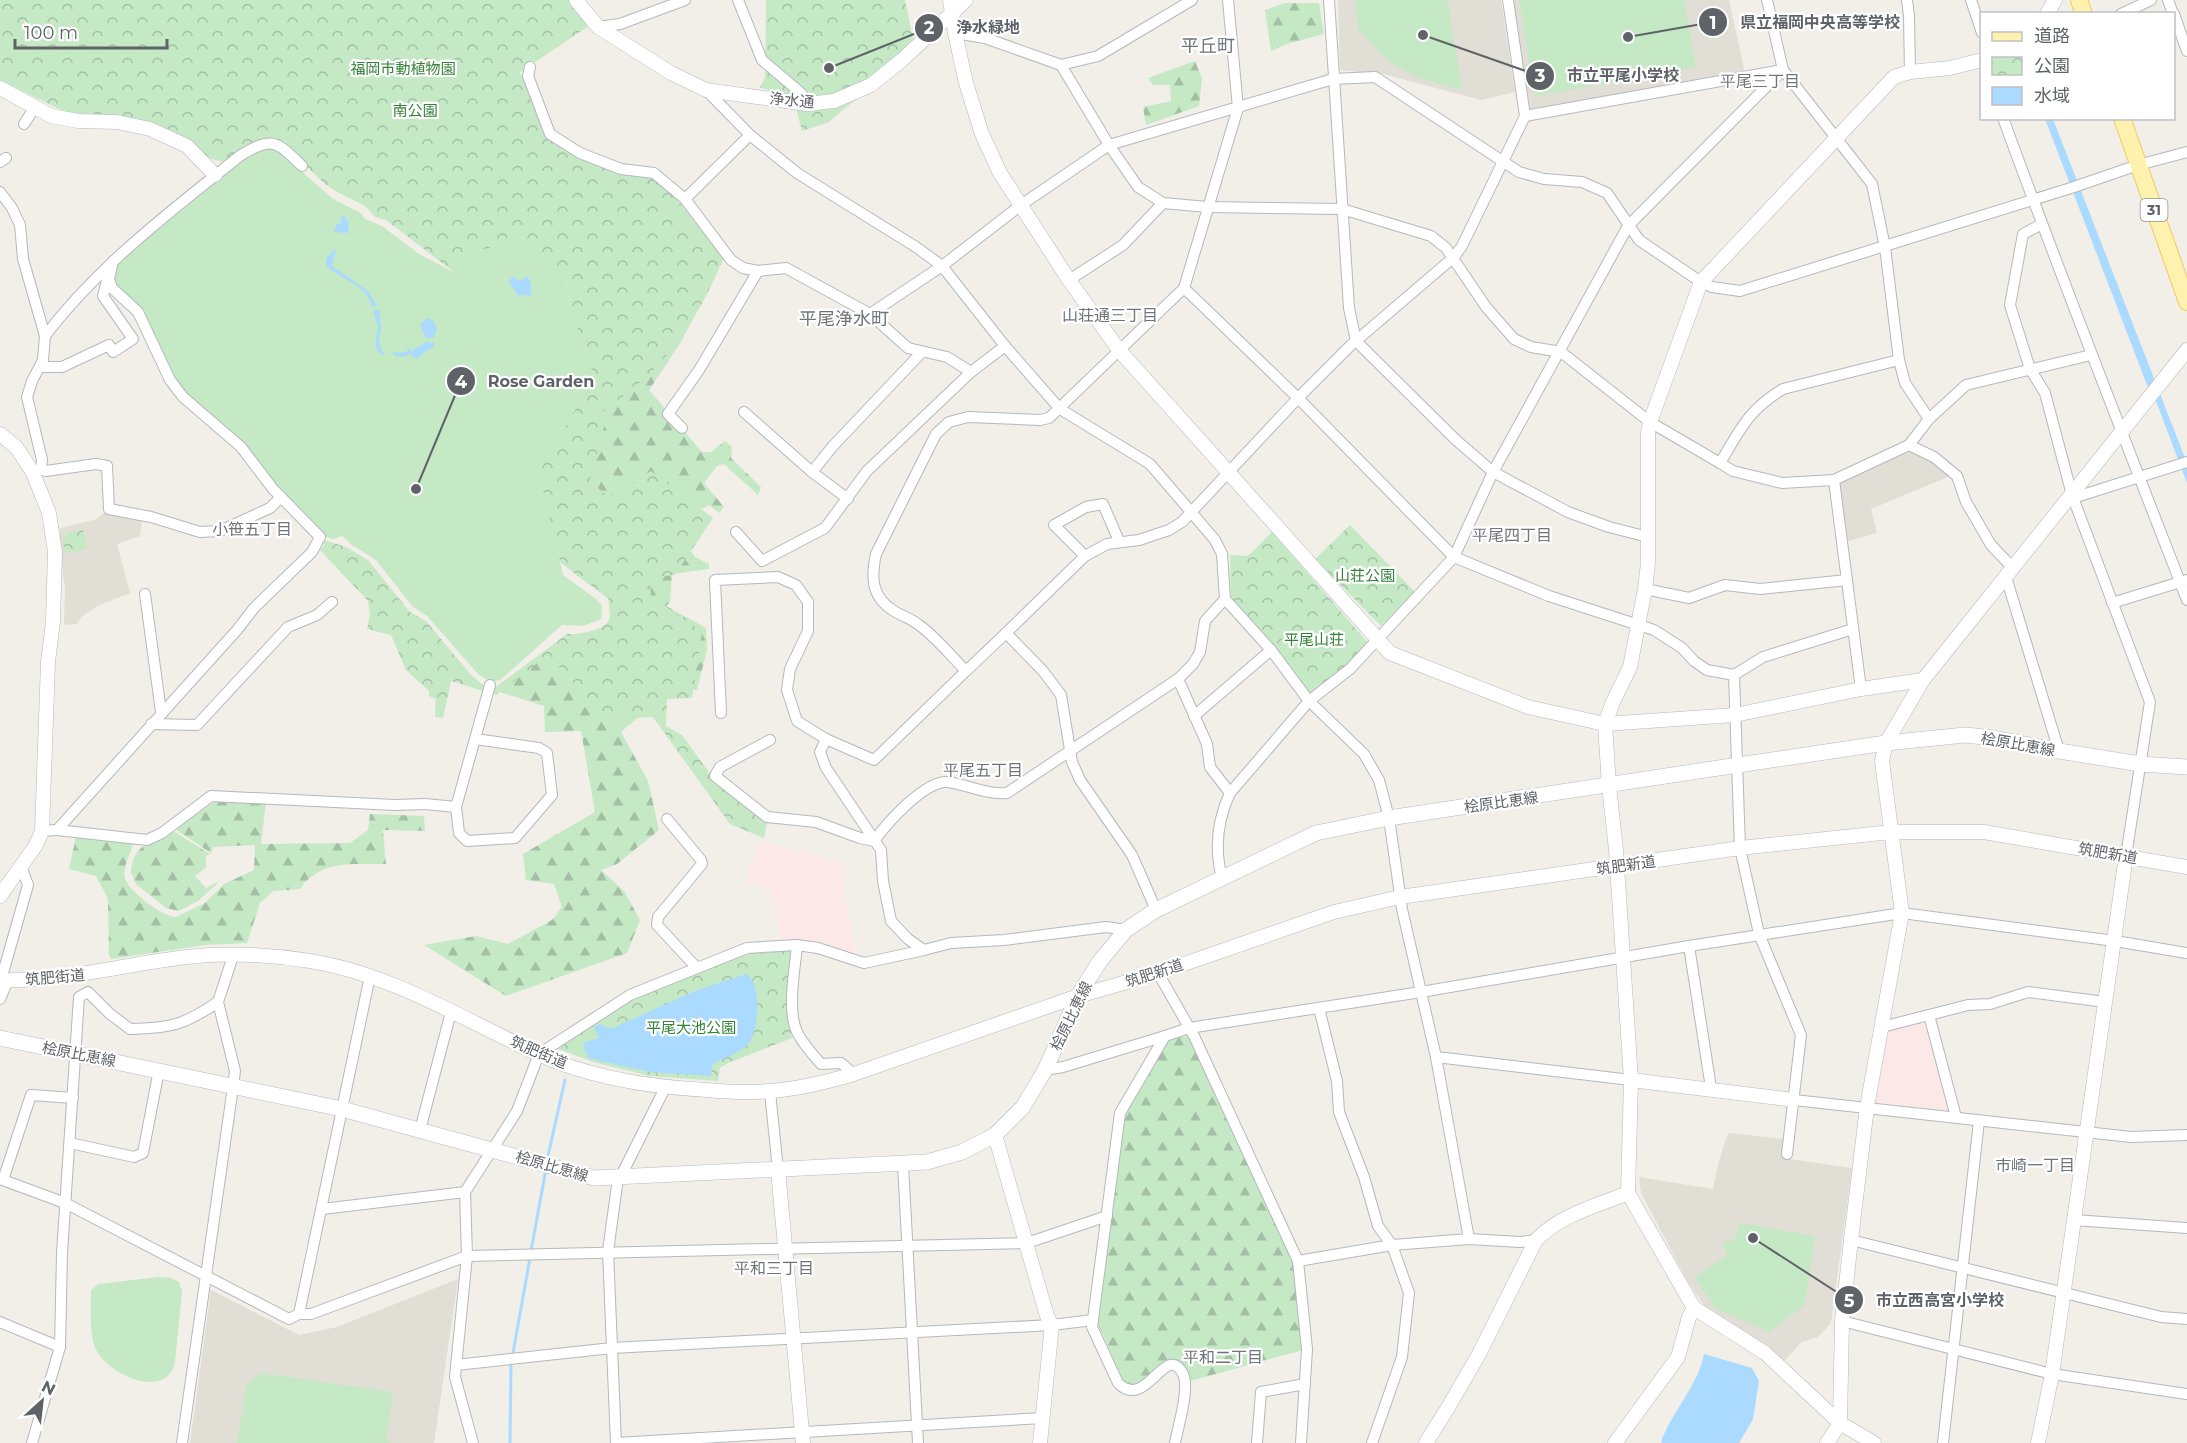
<svg xmlns="http://www.w3.org/2000/svg" width="2187" height="1443" font-family="Montserrat,'Noto Sans JP',sans-serif">
	<defs>
		<pattern id="forest-firs" width="22" height="20" patternUnits="userSpaceOnUse" patternTransform="scale(1.5)"><rect width="22" height="20" fill="#c5e8c5"/><path d="M5 1l3.5 6h-7zM16 11l3.5 6h-7z" fill="#a3c0a4"/></pattern>
		<pattern id="park-crowns" width="20" height="18" patternUnits="userSpaceOnUse" patternTransform="scale(1.5)"><rect width="20" height="18" fill="#c5e8c5"/><path d="M2 6a3 3 0 1 1 6 0M12 15a3 3 0 1 1 6 0" fill="none" stroke="#a3c0a4"/></pattern>
	</defs>
	<rect width="100%" height="100%" fill="#f1efe8"/>
	<!-- education -->
	<g fill="#e1ded6">
		<polygon points="1338,0 1501,0 1515,92 1481,100 1383,74 1340,70"/>
		<polygon points="1512,0 1729,0 1745,74 1531,112"/>
		<polygon points="1910,451 1924,456 1950,476 1871,509 1877,533 1845,542 1838,483"/>
		<polygon points="106,511 142,519 140,536 117,544 130,593 97,606 81,617 77,624 64,625 65,589 60,555 60,528 97,519"/>
		<polygon points="1728,1133 1785,1139 1783,1158 1852,1168 1831,1323 1818,1337 1802,1342 1783,1362 1707,1310 1688,1282 1641,1193 1639,1177 1713,1189 1719,1161"/>
		<polygon points="458,1279 434,1443 190,1443 211,1290 299,1335 337,1327"/>
	</g>
	<!-- medical -->
	<g fill="#fce8e6">
		<polygon points="760,842 813,853 849,868 843,884 856,957 819,943 781,939 772,892 745,880"/>
		<polygon points="1926,1022 1950,1108 1948,1111 1875,1102 1886,1032"/>
	</g>
	<!-- forest -->
	<g fill="url(#forest-firs)">
		<polygon points="1285,3 1319,3 1324,34 1287,44 1271,51 1265,10"/>
		<polygon points="1195,61 1202,78 1199,106 1146,125 1143,107 1171,101 1170,85 1153,85 1148,78"/>
		<path d="M671 192 724 258 681 342 649 390 702 452H711L725 441 732 447 731 458 761 487 758 495 724 464 717 466 704 483 724 507 719 513 709 505 696 512 683 539 695 557 709 564V569L672 574 670 602 666 606 706 628 707 650 697 690 666 687 648 709 621 732 648 781 659 830 617 864 601 870 624 891 640 920 627 953 506 996 424 945 476 936 508 944 552 920 562 907 554 884 526 880 523 854 595 812 581 731 545 732 544 706 494 690 567 634C582 635 593 631 607 625L610 616 608 597 572 572 574 518 585 420Z"/>
		<path d="M217 800 266 802 261 844 350 843 368 830 370 814 424 816 425 831 383 830 386 864C353 865 321 859 300 889L273 891 260 903 247 943 205 945 111 959 109 954 108 899 96 876 69 869 76 837 134 842C131 853 122 867 125 878 128 891 163 917 176 917L205 903 224 884 254 870 255 845 213 847 211 853 175 829Z"/>
		<path d="M173 831 210 854 206 856V867L195 876 206 888 220 881 198 901 179 911 166 908 136 884 131 872C133 845 152 840 173 831Z"/>
		<polygon points="1188,1036 1293,1258 1303,1350 1190,1381 1182,1365 1165,1361 1139,1385 1125,1384 1097,1322 1125,1114 1166,1042 1171,1038"/>
	</g>
	<!-- park -->
	<g fill="url(#park-crowns)">
		<path d="M0 0H569L585 17 587 27 519 73 527 79 545 136 653 176 672 193 679 204 676 212 722 261C706 301 685 336 656 367 638 386 615 402 595 418L605 423 590 480 603 493 617 495 651 471 713 518 675 575 650 578 651 596 702 632 692 698 667 699 666 726 682 735 713 778 768 818 764 838 730 824 653 717 607 719 548 655 496 695 451 681 443 718 435 717 436 699 429 696V691L406 670 391 635 367 629 370 614 368 601 320 550 324 546V540L346 547 368 560 410 612 426 621 471 675 482 684 493 689 566 635C585 638 598 631 612 619L610 600 560 562 538 472 594 377 574 317 565 274 500 245 479 251 455 273 386 220 375 217 365 206 337 192 325 184 304 164 219 161 209 158 191 143 92 114 67 113 0 80Z"/>
		<polygon points="766,0 905,0 913,39 904,58 829,122 802,131 794,100 760,87 765,78"/>
		<polygon points="1350,525 1415,592 1381,626 1315,559"/>
		<polygon points="83,530 87,549 65,553 62,538 67,537 67,533"/>
		<polygon points="1272,532 1369,644 1352,666 1312,696 1231,598 1230,555 1248,556"/>
		<polygon points="793,948 786,1007 792,1038 728,1063 720,1068 718,1081 650,1076 593,1062 556,1048 635,997 714,964 765,950"/>
	</g>
	<!-- garden -->
	<g fill="#c5e8c5">
		<polygon points="1356,0 1447,0 1462,90 1418,78 1388,61 1358,28"/>
		<polygon points="1519,0 1684,0 1696,67 1535,96"/>
		<path d="M258 147H274L333 199 361 213 365 219 382 226 419 254 455 273 479 251 500 245 512 232 565 274 574 317 594 377 539 473 563 575 596 599 602 606 601 619 583 626 562 625 500 680 491 682 479 675 427 616 412 606 376 560 352 545 342 536 333 539 324 536 299 507 270 481 248 450 247 445C215 419 180 396 164 356L114 287 115 266 190 200Z"/>
		<polygon points="1740,1223 1815,1236 1805,1305 1769,1332 1715,1308 1695,1277 1728,1255 1722,1242 1734,1241"/>
		<path d="M159 1277 171 1278 179 1282 182 1291 175 1362C167 1402 105 1374 95 1347 89 1331 91 1307 91 1290L99 1284Z"/>
		<polygon points="261,1373 393,1392 386,1441 394,1443 237,1443 247,1384"/>
	</g>
	<!-- water -->
	<g fill="#aadaff">
		<polygon points="2045,119 2053,119 2187,463 2187,483 2156,401 2147,385"/>
		<polygon points="344,215 349,224 348,233 334,232 336,225 341,223 340,218"/>
		<path d="M334 249 336 250 332 266 368 291 377 306 372 307C368 284 340 280 326 265V259Z"/>
		<polygon points="527,276 531,282 531,296 518,295 508,281 513,277 520,281"/>
		<polygon points="379,309 381,327 379,343 384,355 381,355 375,346 378,327 373,311"/>
		<polygon points="427,318 432,320 437,327 434,338 426,338 420,325"/>
		<polygon points="426,342 433,343 435,345 416,359 410,354 403,357 393,355 393,352 401,353 408,351 407,347 412,351"/>
		<path d="M746 974C762 981 759 1030 749 1043 741 1053 723 1058 712 1065L711 1076 650 1072 588 1058 583 1043 599 1038 594 1027 599 1024 611 1029 695 991Z"/>
		<path d="M1704 1354 1752 1368 1759 1381 1753 1419 1739 1443H1663L1661 1442C1672 1411 1698 1386 1704 1354Z"/>
	</g>
	<g fill="none" stroke-linecap="round" stroke-linejoin="round">
		<!-- stream -->
		<g stroke="#aadaff" stroke-width="3">
			<polyline points="547,1160 565,1080"/>
			<polyline points="531,1251 546,1169"/>
			<polyline points="510,1443 511,1364 530,1258"/>
		</g>
		<!-- minor casing -->
		<g stroke="#b5b8bc" stroke-width="12">
			<g id="minor">
				<polyline points="738,0 762,60 801,93 807,104"/>
				<polyline points="1228,0 1238,108 1184,288 1298,398 1454,557 1549,596 1654,630 1682,648 1694,661 1707,670 1734,675 1763,657 1853,629"/>
				<polyline points="1329,0 1349,308 1356,341 1456,440 1493,472 1568,512 1609,527 1648,537"/>
				<polyline points="1767,0 1783,70 1872,184 1885,247 1899,360 1905,383 1929,419"/>
				<polyline points="1907,0 1909,16 1910,72"/>
				<polyline points="1971,0 1982,33"/>
				<polyline points="2168,0 2173,14"/>
				<polyline points="2121,14 2151,0"/>
				<polyline points="2174,14 2187,51"/>
				<polyline points="598,27 620,24 685,0"/>
				<polyline points="955,33 985,38 1061,65 1098,56 1192,0"/>
				<path d="M1061 65 1109 145 1138 187 1163 203 1207 207 1342 209 1431 236 1446 248 1486 307 1514 339 1531 347 1561 352 1650 422 1720 463C1740 430 1748 410 1783 389L1899 360"/>
				<polyline points="530,67 528,76 550,134 580,153 621,169 654,173 685,199"/>
				<polyline points="706,90 750,135 797,173 916,247 942,266 1005,346 1060,409 1150,464 1215,540 1222,554 1225,599 1271,650 1309,701 1364,754 1379,780 1389,818 1402,909 1436,1057 1469,1239"/>
				<polyline points="1525,116 1782,70"/>
				<path d="M2003 118C2062 280 2125 440 2187 600"/>
				<polyline points="24,124 35,107"/>
				<polyline points="750,135 685,199 731,260 743,268 758,271 786,268 870,314 908,348 947,357 971,372 1005,346"/>
				<polyline points="0,162 6,158"/>
				<polyline points="0,192 12,208 20,225 23,259 45,336 43,360 32,381 27,397 42,460 41,469 33,473"/>
				<polyline points="2042,224 2023,234 2010,305 2030,369 2045,393 2072,495 2150,702 2126,856"/>
				<polyline points="1069,280 1123,245 1163,203"/>
				<polyline points="870,314 942,266 1021,205 1109,145 1333,79 1375,77 1519,172 1544,179 1582,182 1607,193 1639,240 1701,282 1712,287 1740,291 2071,188 2138,165 2187,152"/>
				<path d="M45 336C99 265 172 210 241 155 273 136 276 141 302 166"/>
				<polyline points="40,367 62,367 109,345 113,352 133,339 103,296 108,276"/>
				<polyline points="744,412 812,472 848,499"/>
				<polyline points="682,428 668,414 699,370 758,271"/>
				<polyline points="1909,445 1934,457 1957,476 1966,502 1991,545 2013,568"/>
				<polyline points="1720,463 1733,471 1782,483 1834,480 1909,445 1929,419 1966,385 2091,355"/>
				<polyline points="41,469 46,471 96,464 107,466 109,509 151,517 200,532 220,531 270,508 281,497"/>
				<polyline points="812,472 833,446 921,353"/>
				<polyline points="1834,480 1861,689"/>
				<polyline points="2073,498 2187,462"/>
				<polyline points="736,532 762,561 825,528 867,471 971,372"/>
				<polyline points="1085,556 1054,525 1086,507 1103,504 1119,541"/>
				<polyline points="2006,577 2059,751"/>
				<polyline points="1645,589 1689,598 1725,585 1760,589 1847,580"/>
				<polyline points="145,594 161,712"/>
				<polyline points="1225,599 1205,621 1200,652 1193,664 1178,679 1207,744 1210,767 1230,793"/>
				<polyline points="2112,603 2187,580"/>
				<polyline points="1006,633 1085,556 1107,544 1139,540 1169,530 1182,522 1298,398 1350,346 1454,257 1462,246 1525,116 1508,0"/>
				<polyline points="966,671 1006,633 1043,671 1061,695 1072,762 1080,780 1132,855 1156,910"/>
				<polyline points="1734,675 1740,848 1759,934 1801,1035 1787,1154"/>
				<polyline points="721,713 715,580 778,577 796,585 808,602 808,631 790,669 787,690 797,721 826,739"/>
				<polyline points="1194,716 1271,650"/>
				<polyline points="151,724 197,725 288,627 317,615 332,602"/>
				<polyline points="475,739 539,748 547,753 552,795 515,838 467,841 459,833 456,807 490,685"/>
				<path d="M770 740 720 767 715 776 767 817 816 822 860 838 874 841C887 823 925 780 948 782 968 785 987 795 1007 793L1178 679"/>
				<polyline points="667,819 701,860 702,864 658,917 657,925 696,967"/>
				<polyline points="57,830 147,840 162,833 211,796 395,805 425,804 456,807"/>
				<polyline points="42,831 57,830 237,630 254,608 312,552 320,537 273,489 241,447 183,397 170,380 138,312 112,288 109,279 113,261"/>
				<path d="M1222 878C1214 848 1217 821 1230 793L1309 701 1350 669 1454 557 1493 472 1628 226 1783 70"/>
				<path d="M797 945C795 971 786 1011 798 1034 804 1045 813 1055 821 1064L841 1063 854 1074"/>
				<polyline points="1689,946 1711,1088"/>
				<polyline points="924,950 951,943 1004,940 1106,927 1126,930"/>
				<polyline points="1158,973 1194,1036 1298,1261 1307,1349 1301,1443"/>
				<polyline points="1,980 28,885 21,866"/>
				<polyline points="0,999 8,980"/>
				<polyline points="1319,1008 1337,1081 1339,1112 1364,1177 1378,1226 1392,1245 1469,1239 1520,1242 1536,1240"/>
				<polyline points="1929,1015 1956,1117"/>
				<polyline points="1882,1027 1968,1005 1990,1004 2028,992 2105,1002"/>
				<polyline points="1436,1057 1631,1080"/>
				<polyline points="1045,1070 1063,1067 1165,1036"/>
				<polyline points="770,1092 778,1170"/>
				<polyline points="1794,1100 2131,1137 2187,1135"/>
				<polyline points="420,1130 451,1012"/>
				<polyline points="70,1143 134,1157 143,1153 159,1070"/>
				<polyline points="903,1164 918,1443"/>
				<polyline points="0,1179 65,1203 289,1319 299,1314 370,976"/>
				<polyline points="3,1180 31,1095 73,1098"/>
				<polyline points="322,1209 465,1192"/>
				<polyline points="2074,1220 2187,1228"/>
				<polyline points="1851,1240 2161,1317 2187,1319"/>
				<polyline points="1298,1261 1392,1245 1409,1293 1402,1357 1372,1443"/>
				<polyline points="299,1314 311,1314 467,1256 1027,1243 1107,1216"/>
				<polyline points="1842,1321 2052,1374 2187,1394"/>
				<polyline points="0,1322 60,1347"/>
				<polyline points="456,1365 612,1348 1052,1325 1093,1320"/>
				<path d="M32 1443 60 1347 62 1253 79 997 88 992 110 1014 130 1029C171 1028 184 1025 218 1002"/>
				<polyline points="182,1443 233,1087 235,1071 218,1002 233,956"/>
				<path d="M473 1443 455 1377 467 1256 465 1192 517 1111 539 1054 630 995 747 948 797 945 818 948 864 963 924 950 908 939 891 921 883 881 881 850 826 768 820 752 826 739 874 760 966 671C951 656 936 637 919 625 912 619 902 616 894 611 871 597 871 577 876 554L936 434 949 422 968 417 1040 420 1049 418 1184 288"/>
				<polyline points="616,1443 1043,1418"/>
				<polyline points="616,1443 608,1251 618,1178 623,1172 665,1088"/>
				<path d="M1175 1443C1178 1426 1190 1389 1183 1374 1166 1340 1146 1412 1118 1383L1092 1327 1120 1113 1165 1036 1189 1028 1421 992 1689 946 1902 913 2115 941 2187 953"/>
				<polyline points="1257,1443 1261,1392 1305,1384"/>
				<polyline points="1943,1443 1979,1121"/>
			</g>
		</g>
		<!-- tertiary casing -->
		<g stroke="#b5b8bc" stroke-width="15">
			<g id="tertiary">
				<polyline points="576,0 598,27 671,73 706,90 807,104 834,101 871,85 902,60 966,0"/>
				<polyline points="950,0 955,33 966,83 982,134 1000,173 1069,280 1119,350 1390,653 1528,707 1605,724 1735,715 1861,689 1923,680"/>
				<polyline points="2047,14 2055,0"/>
				<polyline points="0,88 51,116 78,121 117,122 150,129 187,146 215,175"/>
				<polyline points="0,434 17,448 33,473 49,513 55,552 53,622 48,662 42,831 36,845 0,896"/>
				<path d="M0 980C68 982 130 962 197 956 234 953 274 955 310 961 391 974 463 1019 536 1053 589 1078 649 1087 707 1090 728 1092 750 1093 770 1091 799 1089 827 1082 854 1074L1078 996 1158 973 1334 912 1400 897 1740 848 1891 832H1984L2187 867"/>
				<polyline points="1631,1080 1794,1100"/>
				<polyline points="995,1135 1047,1316 1052,1325 1040,1443"/>
				<polyline points="778,1170 803,1443"/>
				<path d="M1426 1443 1449 1406 1479 1354 1536 1240C1560 1215 1596 1206 1628 1193"/>
				<polyline points="1615,1443 1678,1357 1689,1317 1694,1308"/>
				<polyline points="1827,1443 1840,1423 1842,1321 1851,1240 1867,1107 1902,913 1882,761 1886,743 1923,680 2187,350"/>
				<polyline points="1874,1443 1840,1423 1765,1353 1694,1308 1628,1193 1631,1080 1616,850 1609,786 1605,724 1613,702 1630,667 1645,589 1648,563 1648,433 1650,422 1701,282 1894,77 1910,72 1950,68 1982,60"/>
				<polyline points="2038,1443 2052,1374 2126,856"/>
			</g>
		</g>
		<!-- secondary casing -->
		<g stroke="#b6babf" stroke-width="16">
			<polyline id="secondary" points="0,1038 342,1109 594,1178 927,1162 962,1152 995,1135 1023,1107 1045,1070 1078,996 1100,961 1126,930 1156,910 1316,833 1389,818 1738,765 1886,743 1965,735 1994,738 2059,751 2140,764 2187,767"/>
		</g>
		<!-- primary casing -->
		<g stroke="#f2c960" stroke-width="18">
			<g id="primary">
				<polyline points="2079,0 2084,14"/>
				<polyline points="2122,118 2187,302"/>
			</g>
		</g>
		<!-- minor -->
		<use href="#minor" stroke="#fff" stroke-width="10"/>
		<!-- tertiary -->
		<use href="#tertiary" stroke="#fff" stroke-width="14"/>
		<!-- secondary -->
		<use href="#secondary" stroke="#fff" stroke-width="15"/>
		<!-- primary -->
		<use href="#primary" stroke="#fff2af" stroke-width="16"/>
	</g>
	<g text-anchor="middle" dominant-baseline="central" stroke-width="4.5" stroke-linejoin="round" paint-order="stroke">
		<!-- shield labels -->
		<rect fill="#fff" stroke="#8f9295" stroke-width="1.5" x="2140.5" y="199" width="27" height="22" rx="4.5"/>
		<g font-size="14" font-weight="bold" fill="#5f6368">
			<text x="2154" y="210">31</text>
		</g>
		<!-- park labels -->
		<g font-size="15" fill="#348238" stroke="#fff">
			<text x="403" y="68">福岡市動植物園</text>
			<text x="415" y="110">南公園</text>
			<text x="1365" y="575">山荘公園</text>
			<text x="1314" y="639">平尾山荘</text>
			<text x="691" y="1027">平尾大池公園</text>
		</g>
		<!-- street labels -->
		<g font-size="15" fill="#5f6368" stroke="#fff">
			<text transform="translate(792 100) rotate(5)">浄水通</text>
			<text transform="translate(2018 744) rotate(10)">桧原比恵線</text>
			<text transform="translate(1501 802) rotate(-8)">桧原比恵線</text>
			<text transform="translate(2108 853) rotate(10)">筑肥新道</text>
			<text transform="translate(1626 865) rotate(-8)">筑肥新道</text>
			<text transform="translate(1154 973) rotate(-18)">筑肥新道</text>
			<text transform="translate(55 977) rotate(-5)">筑肥街道</text>
			<text transform="translate(1071 1016) rotate(-64)">桧原比恵線</text>
			<text transform="translate(539 1052) rotate(23)">筑肥街道</text>
			<text transform="translate(79 1054) rotate(11)">桧原比恵線</text>
			<text transform="translate(552 1166) rotate(16)">桧原比恵線</text>
		</g>
		<!-- neighbourhood labels -->
		<g font-size="16" fill="#70757a" stroke="#fff">
			<text x="1760" y="81">平尾三丁目</text>
			<text x="1110" y="315">山荘通三丁目</text>
			<text x="252" y="529">小笹五丁目</text>
			<text x="1512" y="535">平尾四丁目</text>
			<text x="983" y="770">平尾五丁目</text>
			<text x="2035" y="1165">市崎一丁目</text>
			<text x="774" y="1268">平和三丁目</text>
			<text x="1223" y="1357">平和二丁目</text>
		</g>
		<!-- quarter labels -->
		<g font-size="18" fill="#70757a" stroke="#fff">
			<text x="1208" y="46">平丘町</text>
			<text x="844" y="319">平尾浄水町</text>
		</g>
	</g>
	<!-- callouts -->
	<path fill="none" stroke="#5f6368" stroke-width="2" d="M1628 37L1713 22M829 68L929 28M1423 35L1540 76M416 489L461 381M1753 1238L1849 1300"/>
	<g fill="#5f6368" stroke="#fff" stroke-width="2">
		<circle cx="1628" cy="37" r="6"/>
		<circle cx="829" cy="68" r="6"/>
		<circle cx="1423" cy="35" r="6"/>
		<circle cx="416" cy="489" r="6"/>
		<circle cx="1753" cy="1238" r="6"/>
		<circle cx="1713" cy="22" r="15"/>
		<circle cx="929" cy="28" r="15"/>
		<circle cx="1540" cy="76" r="15"/>
		<circle cx="461" cy="381" r="15"/>
		<circle cx="1849" cy="1300" r="15"/>
	</g>
	<g font-size="18" text-anchor="middle" font-weight="bold" fill="#fff">
		<text x="1713" y="29">1</text>
		<text x="929" y="34">2</text>
		<text x="1540" y="82">3</text>
		<text x="461" y="388">4</text>
		<text x="1849" y="1307">5</text>
	</g>
	<g font-size="16" text-anchor="middle" font-weight="bold" fill="#5f6368" stroke="#fff" stroke-width="4.5" stroke-linejoin="round" paint-order="stroke">
		<text x="1820" y="28">県立福岡中央高等学校</text>
		<text x="988" y="33">浄水緑地</text>
		<text x="1623" y="81">市立平尾小学校</text>
		<text x="541" y="387">Rose Garden</text>
		<text x="1940" y="1306">市立西高宮小学校</text>
	</g>
	<!-- legend -->
	<rect x="1980" y="12" width="195" height="108" fill="#ffffff" stroke="#bfc1c3" stroke-width="1.5"/>
	<rect x="1992" y="32" width="30" height="9" fill="#fff2af" stroke="#bfc1c3" stroke-width="1.5"/>
	<text x="2034" y="42" font-size="18" fill="#5f6368">道路</text>
	<rect x="1992" y="57" width="30" height="18" fill="url(#park-crowns)" stroke="#bfc1c3" stroke-width="1.5"/>
	<text x="2034" y="72" font-size="18" fill="#5f6368">公園</text>
	<rect x="1992" y="87" width="30" height="18" fill="#aadaff" stroke="#bfc1c3" stroke-width="1.5"/>
	<text x="2034" y="102" font-size="18" fill="#5f6368">水域</text>
	<!-- north arrow -->
	<g transform="translate(42 1401) rotate(27)" stroke="#ffffff" stroke-width="4.5" paint-order="stroke">
	<path d="M0-4.5L10 22L0 15L-10 22Z" fill="#5f6368"/>
	<text y="-9" font-size="16" font-weight="bold" text-anchor="middle" fill="#5f6368">N</text>
	</g>
	<!-- scale -->
	<path d="M15 39v9h152v-9" fill="none" stroke="#5f6368" stroke-width="3"/>
	<text x="24" y="39" font-size="18" fill="#5f6368" stroke="#ffffff" stroke-width="4.5" paint-order="stroke">100 m</text>
</svg>
